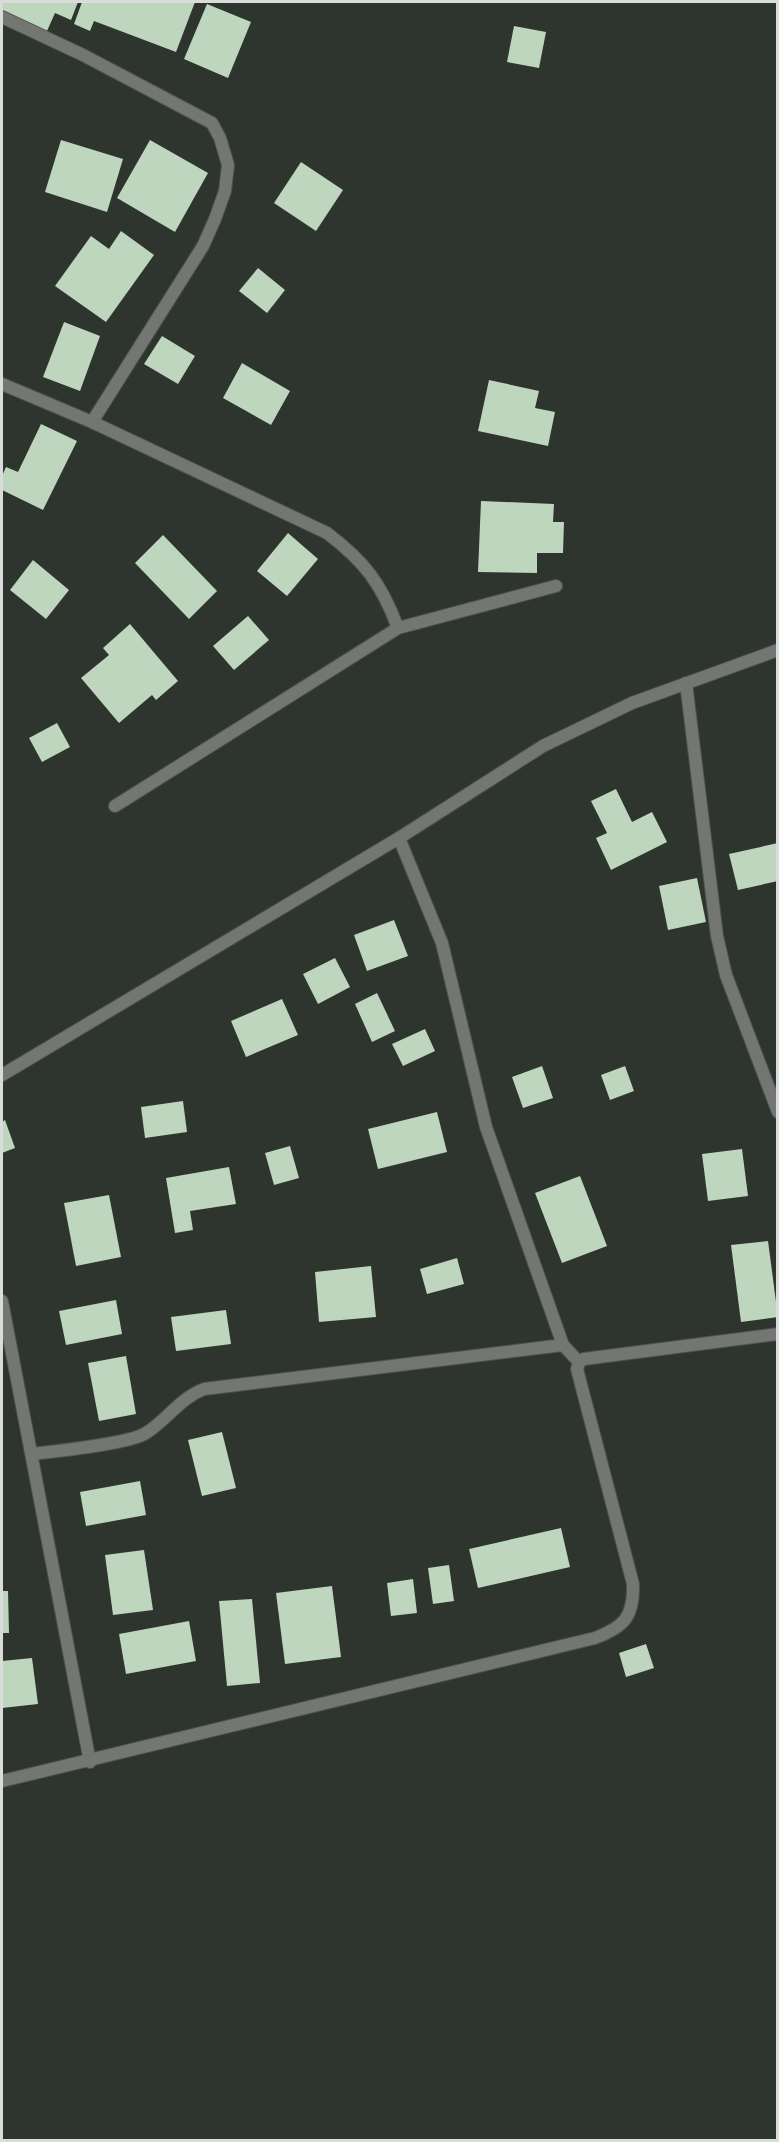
<svg xmlns="http://www.w3.org/2000/svg" width="779" height="2142" font-family="'Roboto Condensed',sans-serif">
	<rect width="100%" height="100%" fill="#2e342e"/>
	<!-- building -->
	<g fill="#bdd6bd">
		<polygon points="2,2 78,2 71,20 55,13 47,31 2,12"/>
		<polygon points="82,2 195,2 176,52 94,21 90,31 74,24"/>
		<polygon points="207,4 251,22 228,78 184,59"/>
		<polygon points="514,26 546,32 539,68 507,62"/>
		<polygon points="61,140 123,159 107,212 45,192"/>
		<polygon points="150,140 208,173 175,232 117,198"/>
		<polygon points="301,162 343,190 316,231 274,203"/>
		<polygon points="121,231 154,255 106,322 55,286 91,236 109,249"/>
		<polygon points="258,268 285,290 267,313 239,291"/>
		<polygon points="64,322 100,336 80,391 43,377"/>
		<polygon points="162,336 195,356 178,384 144,364"/>
		<polygon points="242,363 290,391 271,425 223,398"/>
		<polygon points="489,380 539,391 535,408 555,412 548,446 478,431"/>
		<polygon points="41,424 77,441 43,510 2,490 2,476 6,467 18,472"/>
		<polygon points="481,501 554,504 553,522 564,522 563,553 537,553 537,573 478,572"/>
		<polygon points="288,533 318,559 287,596 257,571"/>
		<polygon points="163,535 217,591 189,619 135,563"/>
		<polygon points="33,560 69,590 46,619 10,590"/>
		<polygon points="248,616 269,640 234,670 213,646"/>
		<polygon points="130,624 178,681 156,700 152,695 119,723 81,678 109,655 103,648"/>
		<polygon points="57,723 70,747 42,762 29,738"/>
		<polygon points="616,789 632,822 652,812 667,842 611,870 596,838 607,833 591,801"/>
		<polygon points="778,843 778,881 738,890 729,854"/>
		<polygon points="697,878 706,922 668,930 659,886"/>
		<polygon points="394,920 408,956 367,971 354,935"/>
		<polygon points="335,958 350,987 318,1004 303,974"/>
		<polygon points="377,993 395,1031 372,1042 355,1004"/>
		<polygon points="282,999 298,1035 246,1057 231,1021"/>
		<polygon points="425,1029 435,1051 403,1066 392,1044"/>
		<polygon points="542,1066 553,1098 523,1108 512,1077"/>
		<polygon points="625,1066 634,1091 610,1100 601,1075"/>
		<polygon points="183,1101 187,1132 145,1138 141,1107"/>
		<polygon points="437,1112 447,1152 378,1169 368,1129"/>
		<polygon points="5,1120 15,1148 2,1153 2,1122"/>
		<polygon points="290,1146 299,1178 274,1185 265,1153"/>
		<polygon points="742,1149 748,1196 708,1201 702,1154"/>
		<polygon points="229,1167 236,1204 190,1211 193,1230 175,1233 166,1178"/>
		<polygon points="580,1176 607,1246 562,1263 535,1193"/>
		<polygon points="109,1195 121,1257 76,1266 64,1203"/>
		<polygon points="768,1241 778,1317 741,1322 731,1245"/>
		<polygon points="457,1258 464,1284 427,1294 420,1269"/>
		<polygon points="371,1266 376,1317 319,1322 315,1272"/>
		<polygon points="116,1300 122,1334 66,1345 59,1311"/>
		<polygon points="226,1310 231,1344 176,1351 171,1317"/>
		<polygon points="126,1356 136,1414 99,1421 88,1363"/>
		<polygon points="222,1432 236,1488 202,1496 188,1440"/>
		<polygon points="140,1481 146,1515 86,1526 80,1492"/>
		<polygon points="561,1528 570,1567 478,1588 469,1549"/>
		<polygon points="144,1550 153,1610 113,1615 105,1555"/>
		<polygon points="449,1565 454,1601 433,1604 428,1568"/>
		<polygon points="413,1579 417,1613 391,1616 387,1583"/>
		<polygon points="332,1586 341,1657 285,1664 276,1593"/>
		<polygon points="2,1591 8,1591 9,1633 2,1633"/>
		<polygon points="252,1599 260,1683 227,1686 219,1601"/>
		<polygon points="189,1621 196,1661 126,1674 119,1634"/>
		<polygon points="646,1644 654,1668 626,1677 619,1653"/>
		<polygon points="32,1658 38,1704 2,1708 2,1661"/>
	</g>
	<g fill="none" stroke-linecap="round" stroke-linejoin="round">
		<!-- street casing -->
		<g stroke="#4d524d" stroke-width="14">
			<g id="street">
				<polyline points="2,17 83,55 212,123 220,138 228,165 225,191 215,219 203,246 92,422"/>
				<path d="M2 384 92 422 327 533C365 562 381 583 398 628"/>
				<polyline points="686,683 717,936 726,975 778,1112"/>
				<polyline points="115,806 398,628 556,586"/>
				<polyline points="399,838 442,943 486,1127 563,1345 579,1362"/>
				<polyline points="2,1075 399,838 543,746 632,703 778,650"/>
				<polyline points="2,1301 90,1762"/>
				<path d="M32 1454C56 1451 129 1444 146 1433 167 1420 180 1398 204 1389L563 1345"/>
				<path d="M2 1781 595 1638C624 1627 634 1617 633 1584L577 1369 579 1362 584 1359 778 1334"/>
			</g>
		</g>
		<!-- street -->
		<use href="#street" stroke="#737673" stroke-width="12"/>
	</g>
	<!-- border -->
	<rect width="779" height="2142" fill="none" stroke="#d9dcd9" stroke-width="6"/>
</svg>
